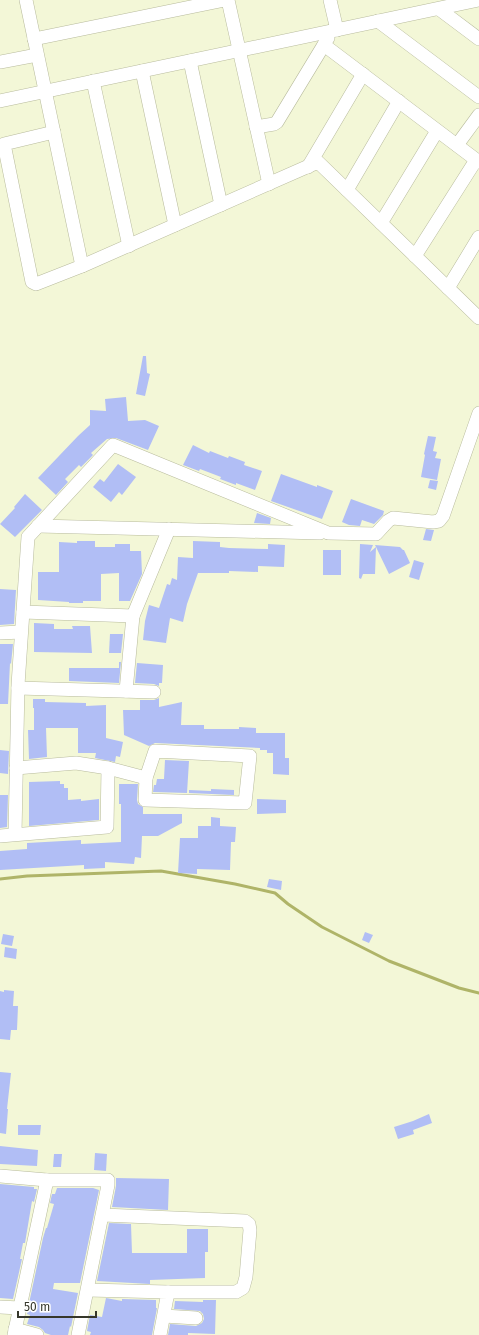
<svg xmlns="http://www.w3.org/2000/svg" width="479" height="1335" font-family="'Fira Sans',sans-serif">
	<rect width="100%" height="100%" fill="#f3f7d7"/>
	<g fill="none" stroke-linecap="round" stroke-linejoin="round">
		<!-- stream -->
		<polyline stroke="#afb468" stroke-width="3" points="0,879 27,876 161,871 235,884 275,893 288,904 322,927 389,961 459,988 479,993"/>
	</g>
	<!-- building -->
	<g fill="#b1bef5">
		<polygon points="143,356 146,356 147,373 150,374 145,396 136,394"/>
		<polygon points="126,397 128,421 145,420 159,426 148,450 116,438 107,439 91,453 93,455 81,467 79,465 65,479 68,482 56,495 38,478 78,436 90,425 90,410 106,411 105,399"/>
		<polygon points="428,436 436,437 433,451 437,452 435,458 441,459 437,480 421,477 425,455 424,454"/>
		<polygon points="193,445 209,453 210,451 228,458 229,456 245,462 244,465 262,471 255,490 236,483 236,485 220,479 221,477 200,469 199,471 183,465"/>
		<polygon points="118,464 136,477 122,495 119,492 111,502 93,487 100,479 104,482"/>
		<polygon points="281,474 317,487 317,485 333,491 322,519 271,501"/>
		<polygon points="430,480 438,481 436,490 428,488"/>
		<polygon points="25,494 42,510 15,537 0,524 15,508 14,507"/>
		<polygon points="351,499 384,511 383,515 374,524 362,520 360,526 349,525 342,522"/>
		<polygon points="257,513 271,518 270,524 254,523"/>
		<polygon points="426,529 434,530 431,541 423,540"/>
		<polygon points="77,541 95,541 95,547 115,547 115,544 130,544 130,551 141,551 142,574 130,601 119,601 119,573 101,574 101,601 83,601 83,603 69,603 69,602 38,600 38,572 59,572 59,542 77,543"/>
		<polygon points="193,541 220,542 220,547 229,548 268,549 268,544 285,545 284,567 258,566 258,572 229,571 229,573 198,573 187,604 183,622 170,618 166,643 143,640 145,621 149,605 159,608 167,584 170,585 172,578 177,580 178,557 193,558"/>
		<polygon points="360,544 373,545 370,552 376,547 375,545 400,547 403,550 404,550 410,563 389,574 376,547 375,574 363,574 361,579 359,578"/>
		<rect x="323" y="550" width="18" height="25"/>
		<polygon points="414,560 424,563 419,580 409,577"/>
		<polygon points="0,589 16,590 14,624 0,625"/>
		<polygon points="34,623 54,624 54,629 73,629 72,626 90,626 92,653 34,652"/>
		<polygon points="110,634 123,634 121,653 109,653"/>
		<polygon points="0,644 13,644 11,664 10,663 8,704 0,704"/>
		<polygon points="119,662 121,662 119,683 69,681 69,668 119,668"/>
		<polygon points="137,663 163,665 162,683 159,683 159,686 154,684 135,683"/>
		<polygon points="159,698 159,707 182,702 181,725 204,725 204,729 239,729 239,727 256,728 256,733 285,733 285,758 289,758 289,775 273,774 273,753 267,753 267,750 260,750 260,748 155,743 149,746 124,735 123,710 140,710 140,700 154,700"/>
		<polygon points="33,699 45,699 45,702 86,703 86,706 106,705 106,738 123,742 120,757 116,756 115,762 95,758 96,753 78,753 78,728 46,728 47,757 29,759 28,730 34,730 34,708 33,708"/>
		<polygon points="0,750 9,751 8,774 0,773"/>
		<polygon points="165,760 189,761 187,793 153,792 154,785 156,785 157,779 164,779"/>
		<polygon points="60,781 60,784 64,784 64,788 68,788 68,800 81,799 81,801 99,799 99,820 29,826 29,782"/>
		<polygon points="119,784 138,784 137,800 138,804 143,807 143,814 182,814 182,823 158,836 142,836 141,858 135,857 134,864 105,862 105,868 84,869 84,865 0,870 0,851 27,849 27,843 81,840 81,844 121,842 121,804 119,804"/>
		<polygon points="211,789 234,790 234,795 189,793 189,790 211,791"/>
		<polygon points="0,795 8,795 7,827 0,828"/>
		<polygon points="257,799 286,800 286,813 257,814"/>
		<polygon points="211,817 220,818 220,826 236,827 235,842 231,842 230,870 197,869 197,874 178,873 180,838 198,838 198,826 211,826"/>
		<polygon points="269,879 282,881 281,890 267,887"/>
		<polygon points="365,932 373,935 369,943 362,940"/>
		<polygon points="3,934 14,936 12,946 1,944"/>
		<polygon points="5,947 17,949 16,959 4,957"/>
		<polygon points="4,990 14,991 13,1006 18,1006 17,1030 11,1030 10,1040 0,1039 0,991 4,992"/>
		<polygon points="0,1072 11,1073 7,1109 8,1109 6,1134 0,1133"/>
		<polygon points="429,1114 432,1123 413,1130 414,1134 398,1139 394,1127 413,1121"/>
		<polygon points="18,1125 41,1125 40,1135 18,1135"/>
		<polygon points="0,1146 38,1150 37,1166 0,1164"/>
		<polygon points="95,1153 107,1154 106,1171 94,1170"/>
		<polygon points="54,1154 62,1154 61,1167 53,1167"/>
		<polygon points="116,1178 169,1179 168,1210 112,1207 116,1186"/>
		<polygon points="0,1184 34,1187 34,1189 37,1189 34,1202 32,1201 25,1243 23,1243 20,1259 22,1259 13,1299 0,1298"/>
		<polygon points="57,1188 93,1188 99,1190 80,1283 54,1283 53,1289 78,1293 71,1327 70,1326 68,1335 51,1335 45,1333 43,1330 39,1327 27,1324 30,1315 27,1314 28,1308 43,1238 46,1228 47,1228 54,1204 50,1203 52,1194 55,1194"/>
		<polygon points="109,1223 131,1224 132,1253 187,1253 187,1229 208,1229 208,1252 205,1252 205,1278 150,1280 150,1284 97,1281"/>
		<polygon points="106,1298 122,1301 122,1299 156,1300 156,1308 157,1308 152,1335 90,1335 91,1332 87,1331 90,1315 102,1317"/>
		<polygon points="203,1300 216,1300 215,1334 188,1333 188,1335 168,1335 170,1324 196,1326 202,1323 204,1319 203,1314 200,1311 174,1309 175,1301 203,1302"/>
	</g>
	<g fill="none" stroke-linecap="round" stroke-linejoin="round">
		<!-- street casing -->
		<g stroke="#b8bb9d" stroke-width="14">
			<g id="street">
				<polyline points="26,0 82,266"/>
				<polyline points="228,0 269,184"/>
				<polyline points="330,0 337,30"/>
				<polyline points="439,9 479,39"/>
				<polyline points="378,21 479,97"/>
				<polyline points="34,39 225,0"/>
				<polyline points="324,45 479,162"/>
				<polyline points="190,61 221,205"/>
				<polyline points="0,62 37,55"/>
				<polyline points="142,71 175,225"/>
				<polyline points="93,81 129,246"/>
				<polyline points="0,101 478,0"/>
				<polyline points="256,127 274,124 277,122 328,38"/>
				<polyline points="54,132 4,144 32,282 36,284 82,266 318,162 479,318"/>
				<polyline points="457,145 479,115"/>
				<polyline points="308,167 363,74"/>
				<polyline points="347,190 399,101"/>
				<polyline points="381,223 437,131"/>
				<polyline points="415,256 476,160"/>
				<polyline points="448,288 479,237"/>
				<polyline points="38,526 320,533"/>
				<polyline points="23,612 133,616 169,529"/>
				<polyline points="0,633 21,632"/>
				<polyline points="18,688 154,692"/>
				<polyline points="126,691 133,616"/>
				<polygon points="155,751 250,756 245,803 145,800 146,778"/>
				<polyline points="16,768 76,763 108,768 146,778"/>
				<polyline points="15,834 18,685 28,537 113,445 328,533 376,534 388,521 393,518 433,522 439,521 443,516 479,413"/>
				<polyline points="0,836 107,827 108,768"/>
				<polyline points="0,1176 47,1180 108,1180 108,1185 78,1335"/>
				<polyline points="103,1215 245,1221 249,1224 250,1230 246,1277 243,1288 236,1292 168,1292"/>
				<polyline points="88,1290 168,1292 160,1335"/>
				<polyline points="0,1307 19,1308"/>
				<polyline points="164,1316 196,1318"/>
				<polyline points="15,1329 37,1335"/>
				<polyline points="14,1335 47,1180"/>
			</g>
		</g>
		<!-- street -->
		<use href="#street" stroke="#fff" stroke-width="13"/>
	</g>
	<!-- scale -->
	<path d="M18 1311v6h78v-6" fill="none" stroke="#36372b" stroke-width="2"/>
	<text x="24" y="1311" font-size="12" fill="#36372b" stroke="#ffffff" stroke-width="3" paint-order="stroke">50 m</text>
</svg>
